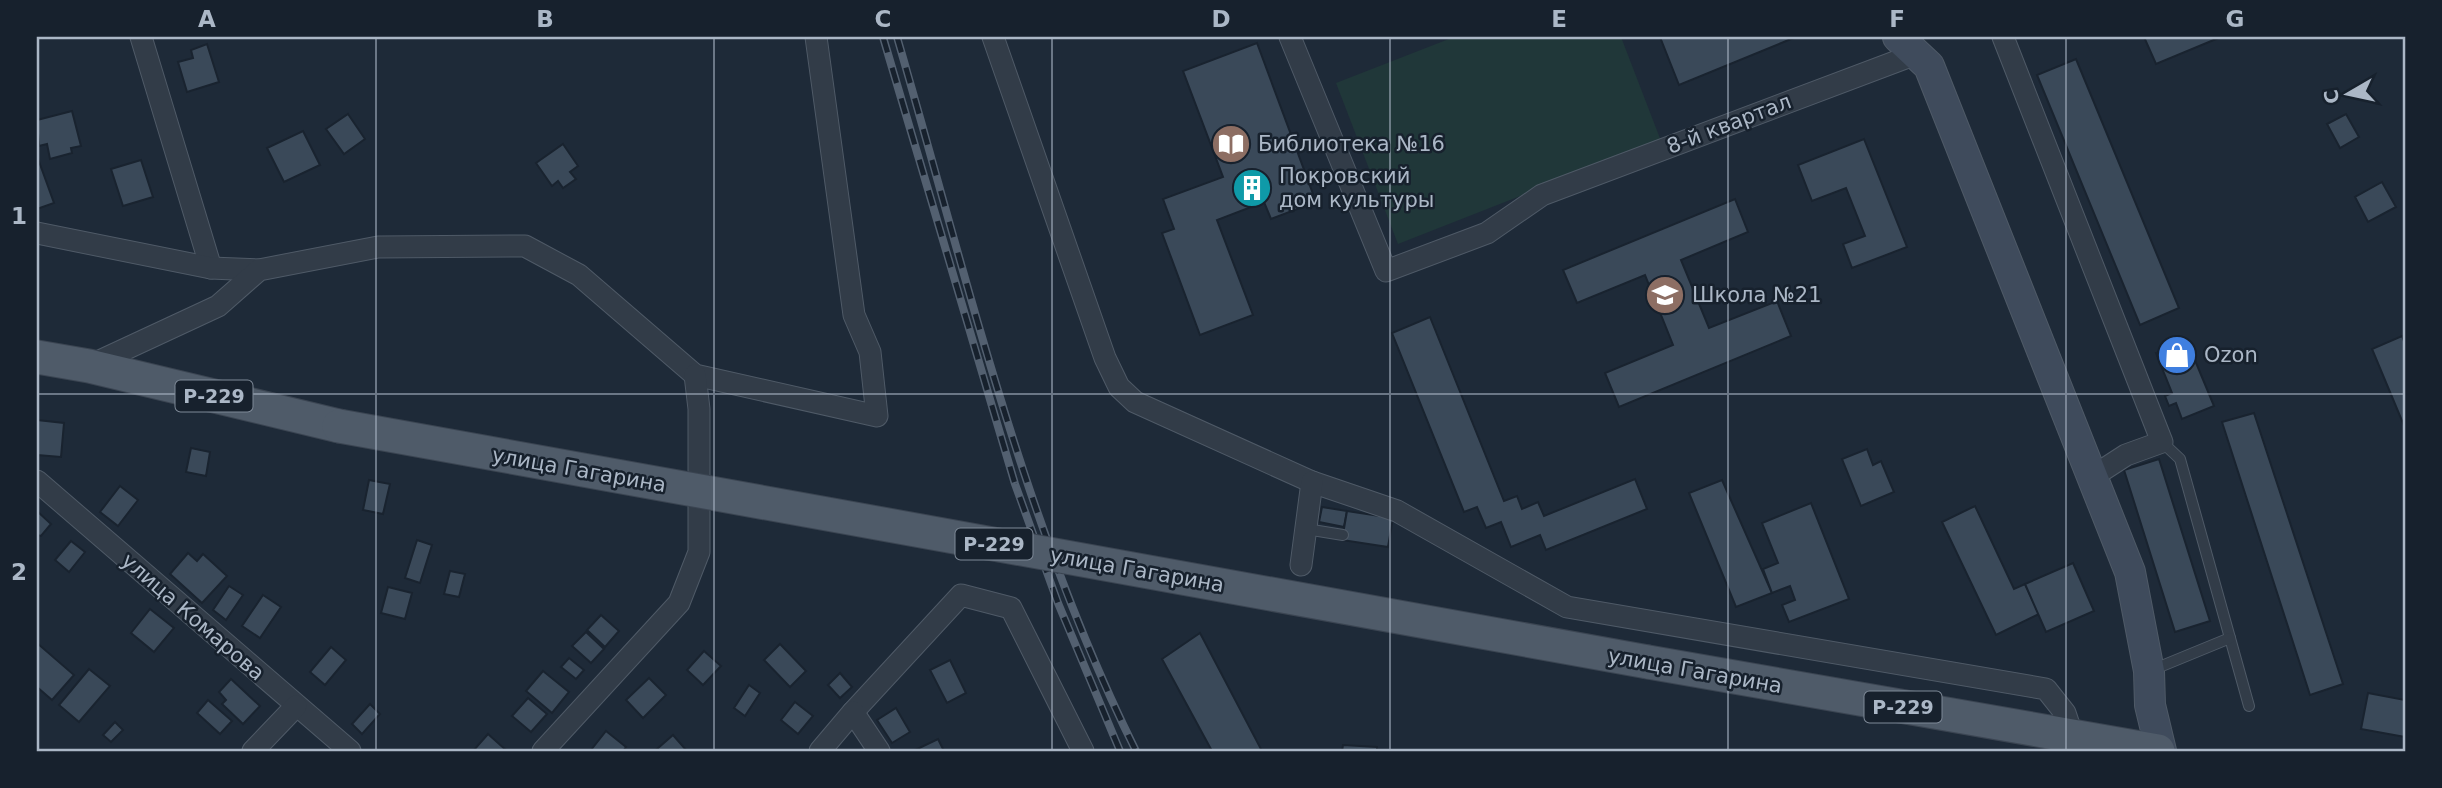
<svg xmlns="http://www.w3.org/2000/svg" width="2442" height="788" font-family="'DejaVu Sans',sans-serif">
	<rect width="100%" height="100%" fill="#1e2a38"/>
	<!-- garden -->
	<polygon fill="#203739" points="1454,37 1621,37 1661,141 1398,244 1336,83"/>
	<!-- building -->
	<g fill="#3a4959" stroke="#19232f" stroke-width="2">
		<polygon points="1660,37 1796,37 1679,85"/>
		<polygon points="2144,37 2221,37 2156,64"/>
		<polygon points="1257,43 1316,202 1271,219 1264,202 1217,220 1253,315 1200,335 1162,233 1174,229 1163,199 1223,177 1183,71"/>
		<polygon points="207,44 219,82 187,92 178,62 193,58 191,50"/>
		<polygon points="2076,59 2179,308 2140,325 2037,75"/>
		<polygon points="72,111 81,146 71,148 72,153 50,159 47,144 39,146 37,120"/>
		<polygon points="348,114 365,139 344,154 326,129"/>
		<polygon points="2346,114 2359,137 2340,148 2327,124"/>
		<polygon points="303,131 320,165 284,182 267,148"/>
		<polygon points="1864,139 1907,247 1852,268 1843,244 1865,236 1846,188 1812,201 1798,165"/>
		<polygon points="563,144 578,166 570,172 576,179 563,188 558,181 552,186 536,163"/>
		<polygon points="37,156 54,203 37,209"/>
		<polygon points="141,160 153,197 123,206 111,169"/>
		<polygon points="2382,182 2396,207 2368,222 2355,197"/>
		<polygon points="1735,199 1748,232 1681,260 1709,328 1777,301 1791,336 1619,407 1605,373 1673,345 1645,275 1577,303 1563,270"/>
		<polygon points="1430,317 1504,501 1517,496 1522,509 1538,502 1544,516 1635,479 1647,509 1546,550 1540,535 1511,547 1501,522 1486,528 1477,507 1464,512 1392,333"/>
		<polygon points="2402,336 2405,344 2405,428 2372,349"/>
		<polygon points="2187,341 2214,406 2182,419 2176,403 2169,406 2165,396 2172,393 2156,353"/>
		<polygon points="2254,413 2343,684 2310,695 2222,422"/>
		<polygon points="37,420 64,423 61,457 37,455"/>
		<polygon points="191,448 210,452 206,476 186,472"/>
		<polygon points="1867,449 1873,465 1881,461 1894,492 1861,506 1842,459"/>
		<polygon points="2159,459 2210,621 2175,632 2124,470"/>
		<polygon points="369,480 390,484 383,514 363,510"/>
		<polygon points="1722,480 1772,593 1736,607 1689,493"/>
		<polygon points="120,486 138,500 118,526 100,512"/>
		<polygon points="1811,503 1849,599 1789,622 1782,605 1795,600 1790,586 1772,593 1763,569 1778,563 1762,523"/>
		<polygon points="1975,506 2014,589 2025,584 2039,614 1996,635 1942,522"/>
		<polygon points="1322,507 1347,511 1344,527 1319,522"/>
		<polygon points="37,511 51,524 41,536 37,535"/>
		<polygon points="1347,511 1393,518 1388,547 1342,540"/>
		<polygon points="417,540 432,545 420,583 405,578"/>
		<polygon points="71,541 85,552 69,572 55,560"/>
		<polygon points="188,553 197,561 203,554 227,576 202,603 170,574"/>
		<polygon points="2073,563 2094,611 2046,632 2025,584"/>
		<polygon points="450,571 465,574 459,597 444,594"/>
		<polygon points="229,586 243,595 226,620 213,610"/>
		<polygon points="388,587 412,593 405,619 381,613"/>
		<polygon points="263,595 281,607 260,638 242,626"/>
		<polygon points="150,609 174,628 154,652 131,633"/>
		<polygon points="601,615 619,631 605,647 587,630"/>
		<polygon points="586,632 604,649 591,663 572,646"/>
		<polygon points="1200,633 1262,751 1212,751 1162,659"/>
		<polygon points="37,643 74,675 52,700 37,687"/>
		<polygon points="780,644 806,671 790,687 764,660"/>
		<polygon points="331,647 346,660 325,685 310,672"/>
		<polygon points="704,651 721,666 703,685 687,670"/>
		<polygon points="569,658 584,670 576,679 561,667"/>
		<polygon points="950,660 966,693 947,703 930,670"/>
		<polygon points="89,669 110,686 79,722 59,705"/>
		<polygon points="543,671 569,692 552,713 526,691"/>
		<polygon points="840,673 852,687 840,698 828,685"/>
		<polygon points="649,678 666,695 643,718 626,700"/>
		<polygon points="231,679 260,706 243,724 222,704 226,700 219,692"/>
		<polygon points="749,685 760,693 745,716 734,708"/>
		<polygon points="2368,693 2405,700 2405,737 2361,729"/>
		<polygon points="528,698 547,714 531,732 512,716"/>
		<polygon points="208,700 232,721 220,734 197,713"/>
		<polygon points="795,702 813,716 798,734 781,720"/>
		<polygon points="370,704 380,714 362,734 352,724"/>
		<polygon points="896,708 910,732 892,743 877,720"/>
		<polygon points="115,722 123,730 111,742 103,735"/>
		<polygon points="606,731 626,747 623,751 591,750"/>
		<polygon points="488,734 507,751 473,751"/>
		<polygon points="673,735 687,751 660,751 657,749"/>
		<polygon points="938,739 944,751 913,751"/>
		<polygon points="1343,745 1377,747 1377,751 1342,751"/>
	</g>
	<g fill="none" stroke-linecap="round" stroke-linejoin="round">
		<!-- lane casing -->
		<g stroke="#4f5a67" stroke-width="12">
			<g id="lane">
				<polyline points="2162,442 2180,459 2249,706"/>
				<polyline points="1306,529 1343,535"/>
				<polyline points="2152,670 2230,638"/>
			</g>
		</g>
		<!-- street casing -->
		<g stroke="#4f5a67" stroke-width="23">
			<g id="street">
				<polyline points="141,37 211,268"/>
				<polyline points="993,37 1105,358 1119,387 1135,402 1312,482 1397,511 1567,607 2046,689 2065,713 2073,737"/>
				<polyline points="1290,37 1386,271 1487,233 1542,195 1916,54"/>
				<polyline points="2003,37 2162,442 2126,455 2092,477"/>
				<polyline points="37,233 211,268 259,270"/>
				<polyline points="89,366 218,306 259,270 378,247 525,246 579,275 695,375 877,416 870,352 854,315 816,37"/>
				<polyline points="37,481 350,751"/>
				<polyline points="1301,565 1312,482"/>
				<polyline points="853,712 961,595 1011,608 1083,751"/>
				<polyline points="253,751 296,706"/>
				<polyline points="543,751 679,603 699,552 699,409 695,375"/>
				<polyline points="820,751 853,712 879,751"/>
			</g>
		</g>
		<!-- secondary casing -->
		<g stroke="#4f5a67" stroke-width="32">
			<polyline id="secondary" points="1898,37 1929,66 2130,572 2149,671 2150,705 2161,751"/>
		</g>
		<!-- primary casing -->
		<g stroke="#3b4552" stroke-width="35">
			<g id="primary">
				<polyline points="37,357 89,366 339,426"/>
				<polyline points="1648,662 2158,751"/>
			</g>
		</g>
		<!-- lane -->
		<use href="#lane" stroke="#323c48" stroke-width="10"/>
		<!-- street -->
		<use href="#street" stroke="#323c48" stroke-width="21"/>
		<!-- secondary -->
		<use href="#secondary" stroke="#3f4b5c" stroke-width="30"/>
		<!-- primary -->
		<use href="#primary" stroke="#4f5b69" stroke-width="33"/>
		<!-- rail casing -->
		<g stroke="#536070" stroke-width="8">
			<g id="rail">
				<polyline points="883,37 1015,484 1058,603 1120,751"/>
				<path d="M897 37C967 277 1024 526 1136 751"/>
			</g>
		</g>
		<!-- rail -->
		<use href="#rail" stroke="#17212d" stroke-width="5" stroke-dasharray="16" stroke-linecap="butt"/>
		<!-- primary-bridge casing -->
		<g stroke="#3b4552" stroke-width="35" stroke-linecap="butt">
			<polyline id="primary-bridge" points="339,426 1648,662"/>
		</g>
		<!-- primary-bridge -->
		<use href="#primary-bridge" stroke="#4f5b69" stroke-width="33"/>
	</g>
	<!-- grid -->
	<path fill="none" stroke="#abb7c6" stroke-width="2" stroke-opacity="0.55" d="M376 37V751M714 37V751M1052 37V751M1390 37V751M1728 37V751M2066 37V751M37 394H2405"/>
	<!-- icons -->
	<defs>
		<g id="library-disc" transform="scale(2.0125)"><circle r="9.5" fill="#8d6e63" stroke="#17212d"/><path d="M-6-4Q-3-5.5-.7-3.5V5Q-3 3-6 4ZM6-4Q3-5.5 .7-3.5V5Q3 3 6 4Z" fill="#fff"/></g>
		<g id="building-disc" transform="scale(2.0125)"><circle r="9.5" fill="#0f9aa8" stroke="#17212d"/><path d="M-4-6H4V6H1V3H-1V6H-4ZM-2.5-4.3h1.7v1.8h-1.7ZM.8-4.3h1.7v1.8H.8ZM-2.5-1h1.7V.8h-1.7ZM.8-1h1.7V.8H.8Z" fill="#fff"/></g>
		<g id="school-disc" transform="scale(2.0125)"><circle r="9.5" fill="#8d6e63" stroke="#17212d"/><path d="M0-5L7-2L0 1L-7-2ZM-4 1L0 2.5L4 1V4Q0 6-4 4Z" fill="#fff"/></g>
		<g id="shop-disc" transform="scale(2.0125)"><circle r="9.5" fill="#3f7fe0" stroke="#17212d"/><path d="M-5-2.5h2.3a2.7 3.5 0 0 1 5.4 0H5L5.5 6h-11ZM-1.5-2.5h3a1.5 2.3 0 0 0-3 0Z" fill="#fff"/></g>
	</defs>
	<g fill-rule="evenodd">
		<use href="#library-disc" x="1231" y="144"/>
		<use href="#building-disc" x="1252" y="188"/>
		<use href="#school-disc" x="1665" y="295"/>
		<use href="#shop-disc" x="2177" y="355"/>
	</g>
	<g text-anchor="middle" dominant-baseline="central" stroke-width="5" stroke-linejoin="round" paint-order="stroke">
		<!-- shield labels -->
		<g fill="#17212d" stroke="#7f8a98" stroke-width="2">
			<rect x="175.5" y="380.5" width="77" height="31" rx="5"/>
			<rect x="955.5" y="528.5" width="77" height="31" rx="5"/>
			<rect x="1864.5" y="691.5" width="77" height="31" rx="5"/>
		</g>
		<g font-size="19" font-weight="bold" fill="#abb7c6">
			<text x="214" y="396">Р-229</text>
			<text x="994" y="544">Р-229</text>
			<text x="1903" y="707">Р-229</text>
		</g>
		<!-- street labels -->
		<g font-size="21" fill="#abb7c6" stroke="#17212d">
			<text transform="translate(1729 124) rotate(-21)">8-й квартал</text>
			<text transform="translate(579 470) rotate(10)">улица Гагарина</text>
			<text transform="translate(1137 570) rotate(10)">улица Гагарина</text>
			<text transform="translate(193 617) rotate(41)">улица Комарова</text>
			<text transform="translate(1695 671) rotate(10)">улица Гагарина</text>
		</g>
		<!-- poi labels -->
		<g font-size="21" fill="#abb7c6" stroke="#17212d" text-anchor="start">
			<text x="1258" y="144">Библиотека №16</text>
			<text x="1279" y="176">Покровский<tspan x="1279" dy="24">дом культуры</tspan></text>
			<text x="1692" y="295">Школа №21</text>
			<text x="2204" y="355">Ozon</text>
		</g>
	</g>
	<!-- border -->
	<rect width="2442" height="788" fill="none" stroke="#17212d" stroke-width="77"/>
	<!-- north arrow -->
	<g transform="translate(2348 94) rotate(261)" stroke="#17212d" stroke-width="5" paint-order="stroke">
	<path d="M0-5L12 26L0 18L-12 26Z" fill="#abb7c6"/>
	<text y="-10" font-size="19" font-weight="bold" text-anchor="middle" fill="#abb7c6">С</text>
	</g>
	<rect x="38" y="38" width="2366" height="712" fill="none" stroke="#abb7c6" stroke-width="2.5"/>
	<g font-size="23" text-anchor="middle" font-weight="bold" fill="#abb7c6">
		<text x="207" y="27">A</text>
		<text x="545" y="27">B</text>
		<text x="883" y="27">C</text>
		<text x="1221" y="27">D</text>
		<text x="1559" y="27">E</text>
		<text x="1897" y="27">F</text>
		<text x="2235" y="27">G</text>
		<text x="19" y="224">1</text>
		<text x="19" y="580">2</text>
	</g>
</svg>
